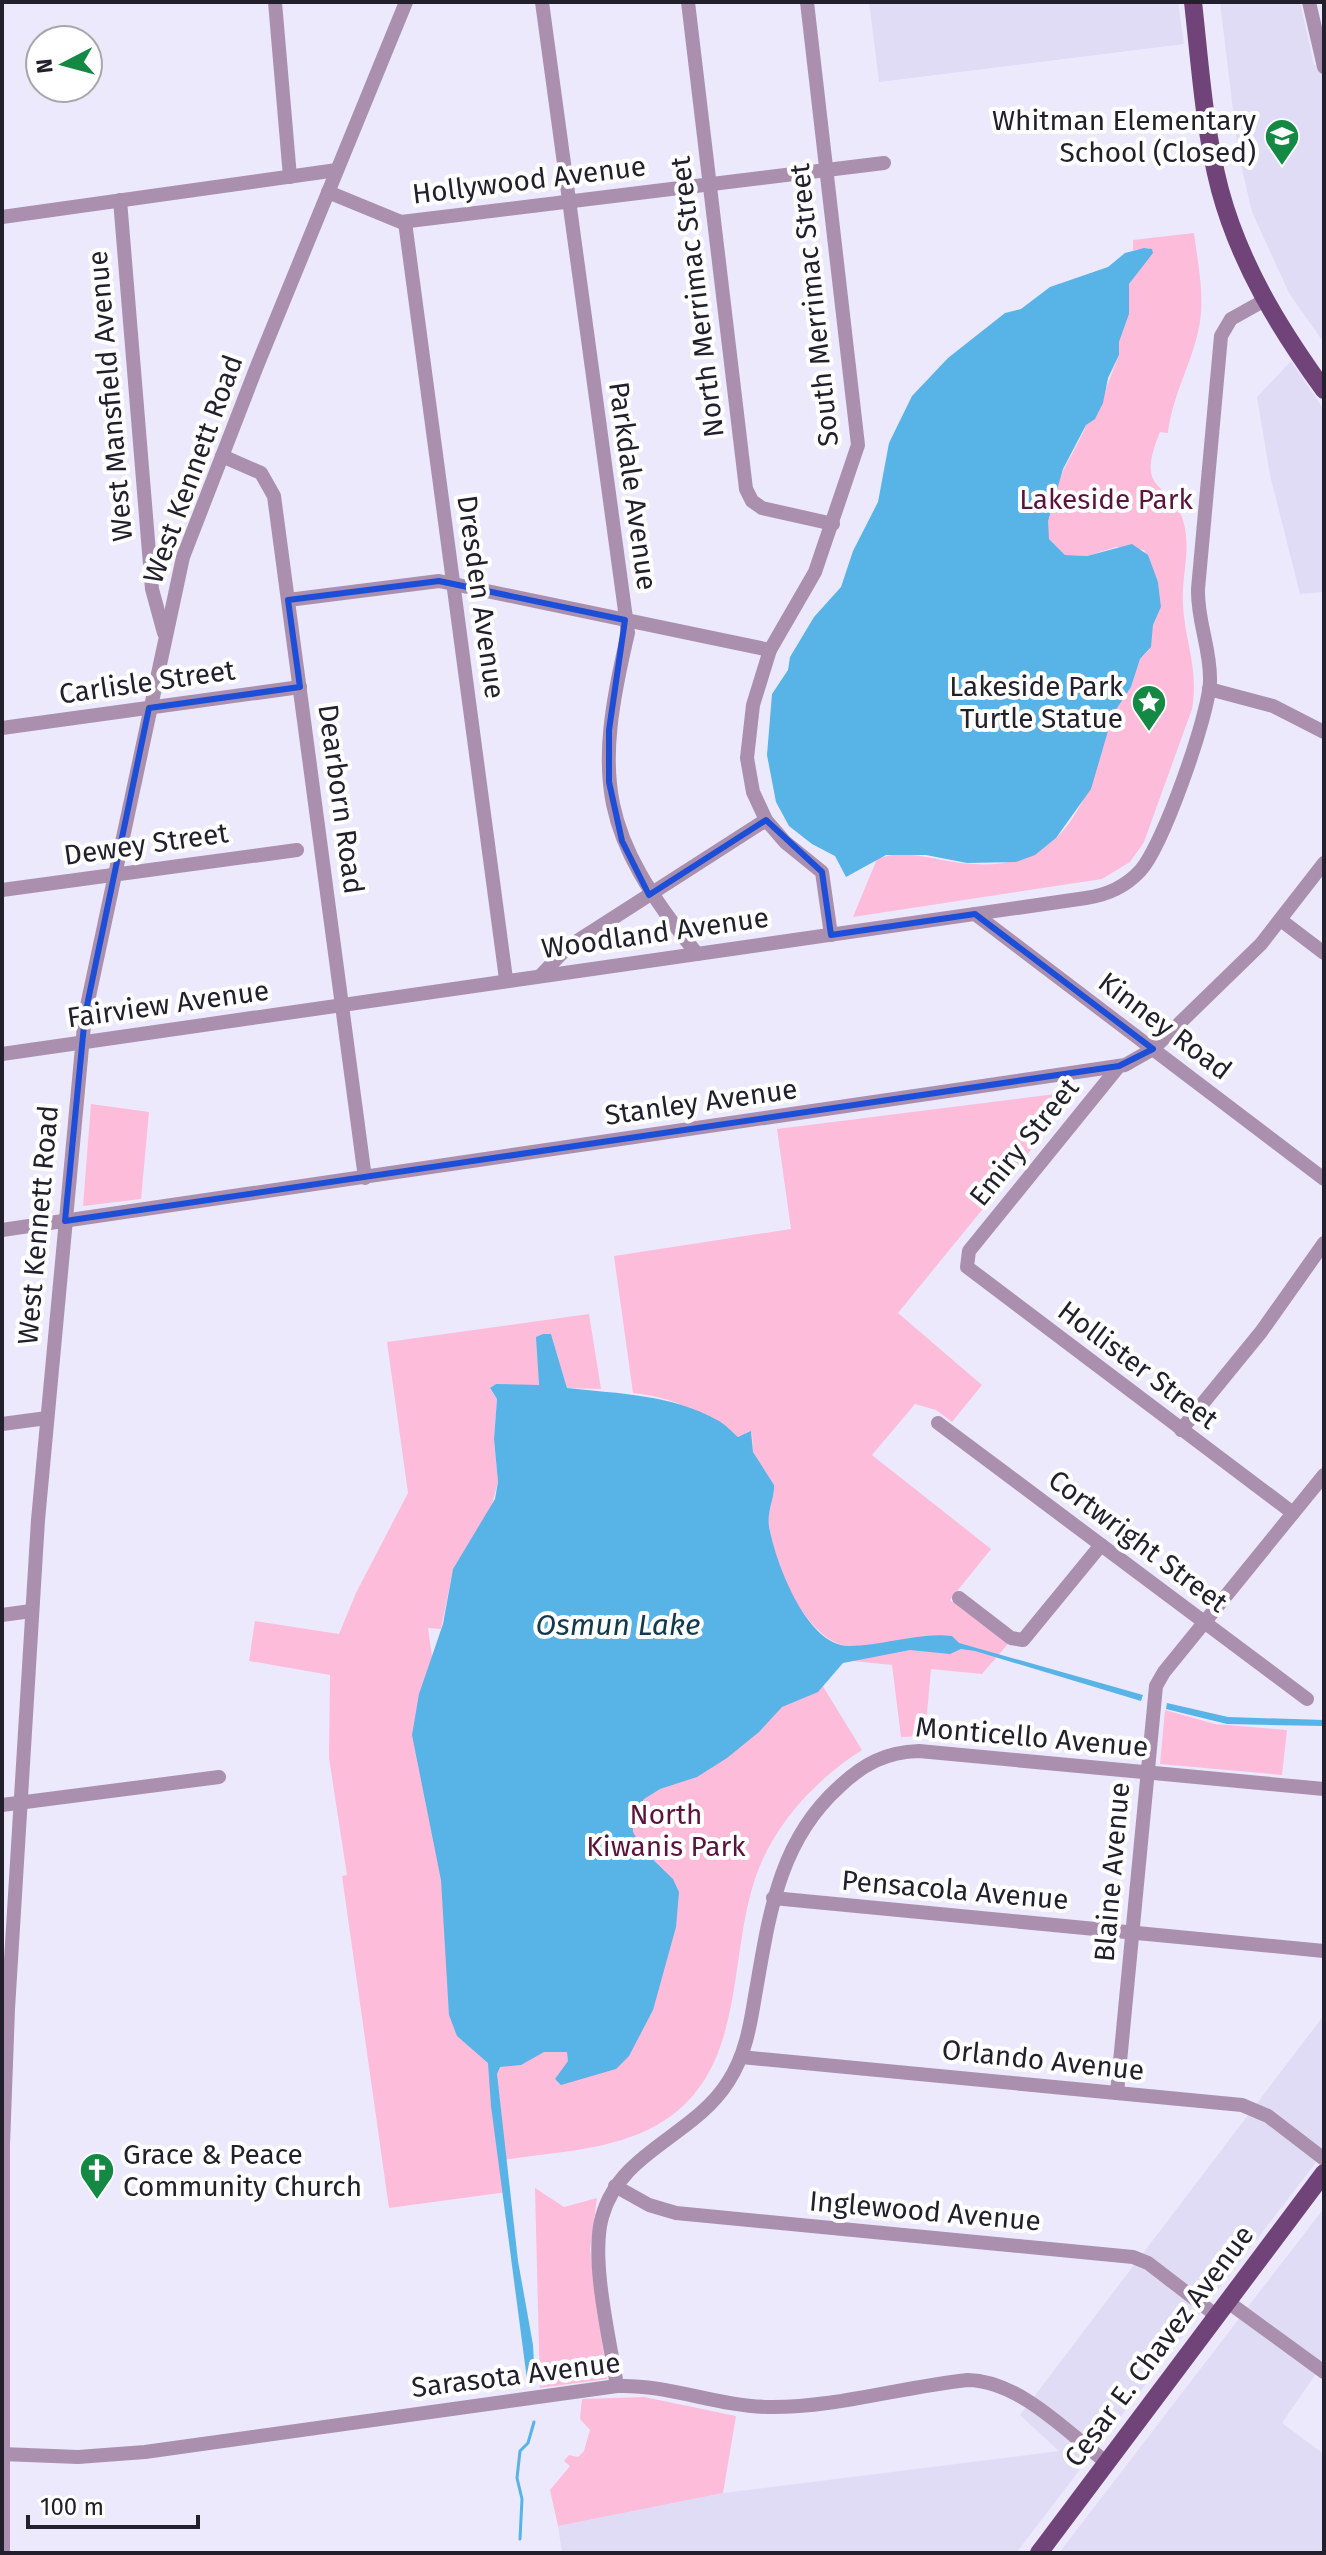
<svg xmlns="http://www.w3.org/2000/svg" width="1326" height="2555" font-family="'Fira Sans',sans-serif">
	<rect width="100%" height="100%" fill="#ece9fd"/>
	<!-- built -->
	<g fill="#e0dcf5">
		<polygon points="869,2 1178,2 1184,44 879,82"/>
		<polygon points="1220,2 1300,2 1314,65 1324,64 1324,343 1289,293 1252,212 1238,152"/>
		<polygon points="1291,361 1324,410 1324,592 1300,594 1270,475 1257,397"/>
		<polygon points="1324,2015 1324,2152 1016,2553 562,2553 558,2526 723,2493 1059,2451 1020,2415"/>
		<polygon points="1324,2208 1324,2362 1282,2423 1324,2454 1324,2553 1059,2553"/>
	</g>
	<!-- green -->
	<g fill="#fdbcda">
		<path d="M1194 233C1198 265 1206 300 1198 332 1190 367 1172 397 1168 433L1160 432C1133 498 1172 477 1184 524 1191 550 1181 578 1183 605 1185 643 1199 668 1192 709L1144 842 1130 862 1102 879 853 917 877 859C904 848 934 860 961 863 1068 876 1090 796 1112 714L1131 687 1140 659 1150 649 1153 625 1161 607 1158 582 1144 550 1116 547 1087 556 1065 555 1049 539C1039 498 1074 458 1087 423L1094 419 1119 355V342L1129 314V284L1148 256 1149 248 1133 250V240Z"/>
		<path d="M1079 1091 898 1313 982 1385 952 1422 936 1410 915 1404 872 1455 991 1549 950 1600 1008 1644 982 1674 931 1669 925 1736 901 1737 892 1665 853 1661 848 1646C801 1641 753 1532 774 1492L753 1452 752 1433 738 1437C707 1414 673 1397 633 1393L614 1256 791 1229 777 1129Z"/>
		<polygon points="91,1104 149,1112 141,1199 83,1206"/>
		<path d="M589 1314 601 1389 567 1388 552 1337 538 1359 539 1385 490 1389 497 1399 494 1439 498 1482 491 1508 453 1569 441 1629 428 1628 478 1986 558 1781 805 1657 862 1750C815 1780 773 1825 755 1879 727 1963 747 2074 657 2125 611 2151 553 2152 503 2160L507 2192 389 2208 342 1876 347 1875 329 1758 330 1675 249 1661 255 1621 339 1634 356 1593 408 1493 387 1342Z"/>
		<polygon points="1165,1710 1215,1724 1287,1730 1282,1775 1160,1764"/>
		<polygon points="535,2188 564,2207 597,2198 590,2250 607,2379 540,2388"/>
		<polygon points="644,2397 736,2416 723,2493 558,2526 550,2490 570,2466 564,2461 569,2455 578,2457 584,2451 590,2430 580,2419 582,2399"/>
	</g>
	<!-- water -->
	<g fill="#58b3e7">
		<polygon points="1144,248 1152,249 1153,253 1129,284 1129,314 1119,342 1119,355 1108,378 1103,403 1095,419 1086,425 1063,469 1048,521 1049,539 1065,555 1087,556 1132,544 1148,555 1158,582 1161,607 1153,625 1151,647 1140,659 1131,687 1113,714 1091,789 1056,838 1035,855 1016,862 967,863 926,855 886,855 846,877 835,856 812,844 789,826 776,802 767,755 772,694 788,670 790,657 814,617 841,587 853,551 878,502 889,443 912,396 948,358 1005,313 1021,309 1050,287 1108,267 1125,253"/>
		<path d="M543 1334H551L567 1388C620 1394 671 1394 719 1421 726 1425 732 1432 738 1437L751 1431 753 1452 774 1485C775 1497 767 1509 769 1526 775 1561 806 1646 849 1646 884 1646 918 1632 952 1636L959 1643 1143 1695 1141 1701 975 1651 961 1649 950 1654 910 1650 843 1663 818 1692 782 1707 759 1732 727 1758 697 1777 660 1789 644 1799 632 1818 633 1832 644 1851 673 1879 679 1892 676 1927 653 2010 629 2056 616 2069 561 2085 555 2079 568 2061 567 2052H544L521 2065 500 2067 497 2074 518 2261 533 2345 535 2381 528 2387 491 2106 488 2063 457 2036 449 2015 441 1880 412 1735 419 1694 443 1624 453 1569 495 1499 498 1482 494 1439 497 1399 490 1388 496 1384 539 1385 536 1337Z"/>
		<polygon points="1167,1703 1228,1717 1324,1720 1324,1726 1227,1724 1166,1709"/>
	</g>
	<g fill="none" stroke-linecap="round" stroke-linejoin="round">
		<!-- stream -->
		<polyline stroke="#58b3e7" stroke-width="3" points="520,2539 522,2499 517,2478 520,2451 528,2443 534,2422"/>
		<!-- minor -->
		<g stroke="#aa90ae" stroke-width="14">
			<polyline points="275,2 290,177"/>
			<path d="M542 2 628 633C593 781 600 834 697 954"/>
			<polyline points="688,2 746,489 752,501 762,508 833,524"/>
			<polyline points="807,2 858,445 815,572 770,650 753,705 747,758 753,792 766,820 785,842 822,872 831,935"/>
			<polyline points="1309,2 1324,67"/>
			<polyline points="328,192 401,222 884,163"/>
			<polyline points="120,200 152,589 164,633"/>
			<polyline points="2,217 337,170"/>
			<polyline points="405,222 506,979"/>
			<polyline points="222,456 261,473 274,496 365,1178"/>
			<polyline points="288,600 439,581 770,650"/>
			<polyline points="1209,689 1273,706 1324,732"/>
			<polyline points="2,728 300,687"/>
			<polyline points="2,890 297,850"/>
			<polyline points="975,914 1324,1179"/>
			<polyline points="1282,921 1324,953"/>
			<polyline points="542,974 568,947 766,820"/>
			<path d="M2 1054 1086 898C1107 895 1126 886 1140 871 1163 846 1209 715 1210 681 1211 649 1197 621 1198 589L1221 336 1231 319 1265 300"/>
			<polyline points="1119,1066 969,1251 967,1267 1293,1513"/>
			<polyline points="2,1230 1125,1065 1153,1049 1261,944 1324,863"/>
			<polyline points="938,1423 1307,1699"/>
			<polyline points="2,1424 47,1418"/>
			<polyline points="1181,1430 1261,1332 1324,1243"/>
			<polyline points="959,1598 1011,1638 1023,1640 1101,1545"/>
			<polyline points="2,1615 31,1611"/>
			<polyline points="2,1805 219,1777"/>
			<polyline points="773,1898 1324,1951"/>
			<polyline points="741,2057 1242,2105 1268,2116 1324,2159"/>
			<polyline points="1117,2093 1156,1686 1164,1672 1324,1475"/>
			<polyline points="615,2186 649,2205 676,2213 1133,2257 1148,2263 1217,2316"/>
			<polyline points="1228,2302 1324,2372"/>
			<path d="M617 2386C610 2340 590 2260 602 2217 620 2151 693 2137 728 2082 745 2056 750 2027 755 1996 769 1918 777 1843 839 1787 863 1764 886 1752 919 1751L1324 1789"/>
			<path d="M2 2454 78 2457 145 2452 617 2386C668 2384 716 2406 768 2407 835 2408 901 2387 968 2380 1020 2381 1068 2433 1107 2463"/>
			<polyline points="3,2553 3,2145 8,2009 38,1520 85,1015 183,557 257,366 406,2"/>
		</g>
		<!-- major -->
		<g stroke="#714479" stroke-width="18">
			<path d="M1193 2C1200 64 1204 129 1220 190 1240 264 1279 328 1324 390"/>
			<polyline points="1039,2553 1324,2173"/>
		</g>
	</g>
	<!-- marked area -->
	<path fill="none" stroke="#1d4ed8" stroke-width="6" stroke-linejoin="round" d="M439 581 625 620 609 730V782L622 841 649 895 766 820 822 872 831 935 975 914 1153 1049 1119 1066 65 1221 85 1015 149 708 300 687 288 600Z"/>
	<!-- icons -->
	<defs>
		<g id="school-pin" transform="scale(1.8)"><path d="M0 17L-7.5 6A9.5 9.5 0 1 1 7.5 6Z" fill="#148943" stroke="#fff"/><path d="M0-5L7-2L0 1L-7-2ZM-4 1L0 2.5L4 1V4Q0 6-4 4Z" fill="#fff"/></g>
		<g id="sight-pin" transform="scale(1.8)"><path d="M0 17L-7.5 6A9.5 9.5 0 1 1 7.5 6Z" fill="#148943" stroke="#fff"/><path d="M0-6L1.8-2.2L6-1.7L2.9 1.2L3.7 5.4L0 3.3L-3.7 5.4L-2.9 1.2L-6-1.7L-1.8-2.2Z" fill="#fff"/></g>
		<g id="church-pin" transform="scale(1.8)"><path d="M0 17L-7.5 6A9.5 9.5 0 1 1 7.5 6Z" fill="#148943" stroke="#fff"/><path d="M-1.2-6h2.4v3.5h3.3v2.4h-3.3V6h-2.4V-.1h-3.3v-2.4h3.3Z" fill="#fff"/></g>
	</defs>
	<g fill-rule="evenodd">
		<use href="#school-pin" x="1282" y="136"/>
		<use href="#sight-pin" x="1149" y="702"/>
		<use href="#church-pin" x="97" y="2170"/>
	</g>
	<g text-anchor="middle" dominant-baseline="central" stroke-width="8" stroke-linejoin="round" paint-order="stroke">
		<!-- poi labels -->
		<g font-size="28" fill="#22202c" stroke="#fff" text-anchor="end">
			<text x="1256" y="120">Whitman Elementary<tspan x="1256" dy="32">School (Closed)</tspan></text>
			<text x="1123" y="686">Lakeside Park<tspan x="1123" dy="32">Turtle Statue</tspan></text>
			<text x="123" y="2154" text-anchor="start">Grace &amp; Peace<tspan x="123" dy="32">Community Church</tspan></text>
		</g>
		<!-- street labels -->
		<g font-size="28" fill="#22202c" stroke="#fff">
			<text transform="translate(529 180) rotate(-7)">Hollywood Avenue</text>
			<text transform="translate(697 297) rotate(-97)">North Merrimac Street</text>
			<text transform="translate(814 305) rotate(-96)">South Merrimac Street</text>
			<text transform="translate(110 396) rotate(-95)">West Mansfield Avenue</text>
			<text transform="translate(193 469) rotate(-70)">West Kennett Road</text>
			<text transform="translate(633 486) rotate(82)">Parkdale Avenue</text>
			<text transform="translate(481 597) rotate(82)">Dresden Avenue</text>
			<text transform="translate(147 682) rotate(-8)">Carlisle Street</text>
			<text transform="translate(341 799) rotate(82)">Dearborn Road</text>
			<text transform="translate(146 844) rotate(-8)">Dewey Street</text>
			<text transform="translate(655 933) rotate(-8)">Woodland Avenue</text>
			<text transform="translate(168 1004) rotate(-8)">Fairview Avenue</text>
			<text transform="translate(1165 1026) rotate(37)">Kinney Road</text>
			<text transform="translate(701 1102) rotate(-8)">Stanley Avenue</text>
			<text transform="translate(1024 1142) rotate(-51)">Emiry Street</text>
			<text transform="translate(38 1225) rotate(-85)">West Kennett Road</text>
			<text transform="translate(1138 1365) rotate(37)">Hollister Street</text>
			<text transform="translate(1138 1541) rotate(37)">Cortwright Street</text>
			<text transform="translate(1032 1737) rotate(5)">Monticello Avenue</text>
			<text transform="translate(1112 1872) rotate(-85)">Blaine Avenue</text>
			<text transform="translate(955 1890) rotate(5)">Pensacola Avenue</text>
			<text transform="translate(1043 2060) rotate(6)">Orlando Avenue</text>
			<text transform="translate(925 2211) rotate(5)">Inglewood Avenue</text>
			<text transform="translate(1159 2346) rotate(-53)">Cesar E. Chavez Avenue</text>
			<text transform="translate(516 2375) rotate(-7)">Sarasota Avenue</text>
		</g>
		<!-- park labels -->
		<g font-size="28" fill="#5d123e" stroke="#fff">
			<text x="1106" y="499">Lakeside Park</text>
			<text x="666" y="1814">North<tspan x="666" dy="32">Kiwanis Park</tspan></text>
		</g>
		<!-- water labels -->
		<g font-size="30" font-style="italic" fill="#123a4f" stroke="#fff">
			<text x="618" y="1625">Osmun Lake</text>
		</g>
	</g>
	<!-- border -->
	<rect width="1326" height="2555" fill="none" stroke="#22202c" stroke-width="8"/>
	<!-- north arrow -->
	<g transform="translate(64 64) rotate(264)"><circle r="38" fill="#ffffff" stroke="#a7a6ab" stroke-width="2"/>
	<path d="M0-6L14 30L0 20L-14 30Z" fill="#148943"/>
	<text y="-12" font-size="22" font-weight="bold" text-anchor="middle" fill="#22202c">N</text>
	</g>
	<!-- scale -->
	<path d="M28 2515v12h170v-12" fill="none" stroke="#22202c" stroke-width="4"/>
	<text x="40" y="2515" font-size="24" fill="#22202c" stroke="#ffffff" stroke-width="6" paint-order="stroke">100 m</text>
</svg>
